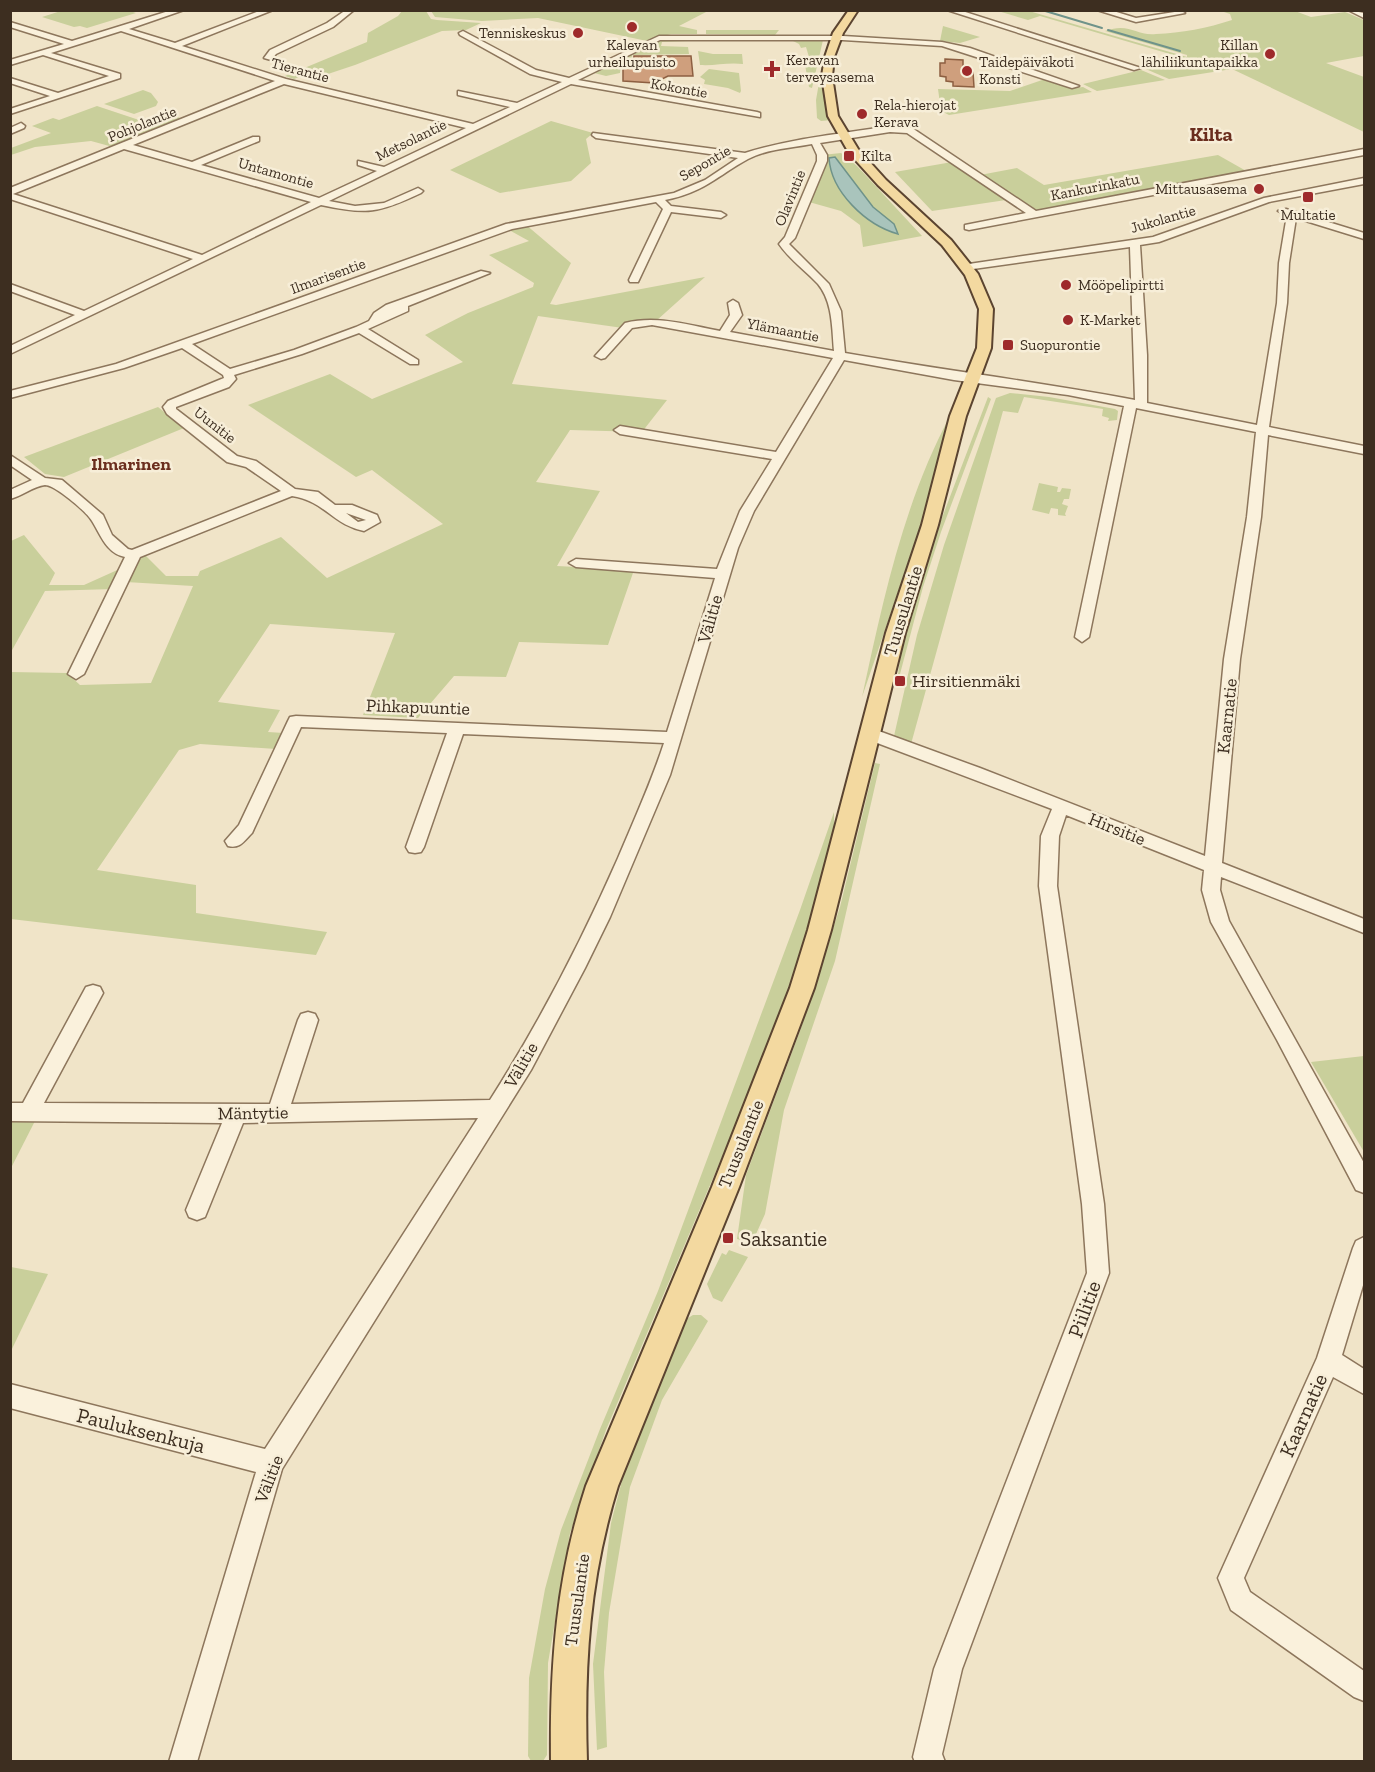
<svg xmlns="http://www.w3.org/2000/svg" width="1375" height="1772" font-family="'Zilla Slab',serif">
	<rect width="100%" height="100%" fill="#f0e4c8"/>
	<!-- green -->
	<g fill="#c9cf9b" fill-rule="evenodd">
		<polygon points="64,10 127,10 136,13 87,28 80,26 74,27 42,17"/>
		<polygon points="402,11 426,11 431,19 437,20 481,23 466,30 442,31 355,65 328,74 316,70 294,79 285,76 367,42 368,33 398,16"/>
		<polygon points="431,11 708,11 679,26 697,30 697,34 671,34 647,41 538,18 482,21 435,17"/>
		<path d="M998 11H1029L1187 57V55L1105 31C1130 22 1135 36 1156 34 1181 33 1208 28 1232 20L1230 14 1221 11H1295L1311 17 1345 12 1364 20V56L1326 63 1364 77V132L1232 69 1169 79 1141 67 1187 59 1040 16 1028 20Z"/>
		<polygon points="943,26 980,37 960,43 940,41"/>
		<polygon points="706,30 779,30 775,35 706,34"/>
		<polygon points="665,38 688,39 688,41 662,42 661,46 688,47 689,54 632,55 631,63 621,65 620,73 606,76 594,73"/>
		<polygon points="789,39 823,40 812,88 809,87 804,59 809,57 806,47 801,48 799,44"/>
		<path d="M698 51 713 54H742L743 64C728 62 715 66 700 65Z"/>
		<path d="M823 60 826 61C824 83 825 99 832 120L821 121 817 118 816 100Z"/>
		<polygon points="709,69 739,73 741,91 740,93 728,88 704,84 705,80 700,77"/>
		<polygon points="1141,70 1165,80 1097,91 1083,84"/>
		<polygon points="1045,79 1073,88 1083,87 1092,92 949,115 941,111 938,89 1010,91"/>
		<polygon points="143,90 151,93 158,102 156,106 134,114 104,104"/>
		<path d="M97 106 142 121 106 135C130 126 160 107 185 120L113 147 91 141 35 147 11 155V148L51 133 32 126 53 118 59 120Z"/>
		<polygon points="551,121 593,133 586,139 591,163 571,181 500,193 450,170"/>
		<path d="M841 153 857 166 922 236 863 247 860 225 841 211 809 202 822 155ZM835 157 873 207 894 224 858 211 840 189Z"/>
		<polygon points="1218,155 1248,172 1032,211 980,175 1017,168 1044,185"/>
		<polygon points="952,162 1006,200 932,211 895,172"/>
		<path d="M525 224 571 263 550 304 556 305 705 277 656 321C645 320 631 318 623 328L538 316 512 384 667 400 642 432 570 430 536 482 600 491 557 566 634 570 608 645 519 642 506 677 454 676 418 718 363 715 395 633 270 624 218 702 280 710 268 732 284 733 276 749 200 744 179 750 97 870 196 885V913L327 932 316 955 11 919V672L67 673 80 685 151 683 193 586 126 582 137 555 143 553 166 576H198L200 571 281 537 327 578 443 524 372 470 356 477 248 405 330 374 372 399 463 362 425 335 468 313 533 287 534 283 489 255 529 241 509 230Z"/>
		<polygon points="1010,393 1049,397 1115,409 1118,411 1117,420 1108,421 1109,418 1102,416 1103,409 1024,397 1018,413 1003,411 911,744 894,736 917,635 944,545 996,398"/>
		<polygon points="988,397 991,399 941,532 923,587 900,674 898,674 902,645 940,523"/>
		<polygon points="158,407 184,428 64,477 45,474 24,457"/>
		<path d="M950 416 932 493 862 697C883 601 903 504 950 416Z"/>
		<polygon points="1039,483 1058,487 1057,492 1060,492 1062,488 1071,489 1069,499 1064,499 1062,504 1068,506 1065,514 1066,516 1058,515 1058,509 1051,508 1049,514 1032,510"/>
		<polygon points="24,535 55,573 49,585 84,585 124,567 114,589 45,591 11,652 11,541"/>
		<polygon points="875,763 880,764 835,961 784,1110 765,1214 752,1243 737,1239 746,1175 800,1031 840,907"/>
		<polygon points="834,812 834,839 816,910 778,1025 606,1430 570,1533 548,1663 547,1755 543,1761 531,1761 528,1756 529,1678 545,1589 561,1530 600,1429 658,1291 800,910"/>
		<polygon points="1364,1056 1364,1152 1311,1062"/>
		<polygon points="11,1121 35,1121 11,1168"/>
		<polygon points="729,1250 748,1257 722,1302 713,1298 707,1284 722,1253 726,1255"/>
		<polygon points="11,1267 48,1274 11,1351 10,1267"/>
		<polygon points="693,1315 701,1315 708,1321 662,1400 630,1487 609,1613 604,1672 607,1747 597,1750 593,1664 611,1523 625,1469 683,1325 688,1318"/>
	</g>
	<!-- water -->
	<path fill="#a9c4bc" stroke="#6f938a" stroke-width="1.5" d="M835 157 873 207 894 224 898 234C866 225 831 192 829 158Z"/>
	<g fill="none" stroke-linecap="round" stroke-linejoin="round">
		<!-- stream -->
		<g stroke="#6f938a" stroke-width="2">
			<polyline points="1042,10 1102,28"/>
			<polyline points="1108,30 1180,51"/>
		</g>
	</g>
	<!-- building -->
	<g fill="#cf9f7d" stroke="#8d5f41" stroke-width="1.5">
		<polygon points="634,56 691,56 693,76 668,76 654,83 623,81 623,66 633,66"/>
		<polygon points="945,59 963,60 963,71 973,72 974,87 953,86 953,82 946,81 946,77 940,76 940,63 945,63"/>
	</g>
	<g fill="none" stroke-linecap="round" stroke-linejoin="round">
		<!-- minor casing -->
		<g stroke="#8d765c" stroke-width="3">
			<g id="minor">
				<path d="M172 10H184L129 29 175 43 262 10H273L182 46 286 79 473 124 510 107 458 95V91L517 103 562 82 530 74 460 35 459 33 463 31 536 70 569 78 659 36H843L942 42 970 48 1079 86 1072 88 942 46 843 40H660L578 80 757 112 760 113V117L571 84 329 201 355 206 384 203 418 188 423 191 421 193C379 213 367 215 321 205L10 354V346L75 315 10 291V284L84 311 193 259 10 199V188L275 81 121 31 51 53 120 74V78L10 114V109L50 96 10 83V78L58 93 109 76 43 55 10 65V60L64 44 10 27V22L72 41ZM284 84 466 128 384 167 358 161V165L377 171 319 198 201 165 259 141V137H253L192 162 133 145ZM124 149 311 202 202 255 13 194Z"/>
				<polygon points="346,10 354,10 333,27 276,54 271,60 264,58 270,50 327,23"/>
				<polygon points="947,10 959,10 1141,68 1134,70"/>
				<polygon points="1097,10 1110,10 1136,18 1181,11 1185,13 1136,22"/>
				<polygon points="1348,10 1364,13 1364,18"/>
				<polygon points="21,123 25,126 24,128 10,134 10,128"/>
				<path d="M890 126 912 128 1036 211 1364 149V155L969 230 965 229V225L1026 213 907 133 890 132 820 143 827 155V161L795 238 789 244 829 284 841 311 845 353C942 370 1039 382 1135 400L1130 247 966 270 962 269V265L1153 237 1264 198 1364 178V184L1269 202 1159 242 1140 245 1147 355V403L1257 425 1277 303 1279 263 1287 215 1278 211 1286 209 1364 233V239L1296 218 1289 263 1287 303 1269 427 1364 446V454L1268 435 1261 517 1240 659 1222 863 1364 919V933L1221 877 1220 890 1229 921 1364 1163V1193L1356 1190 1277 1040 1211 922 1202 890 1204 870 1066 815 1059 836 1057 886 1104 1204 1109 1273 962 1669 942 1754 945 1762H915L913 1757 934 1669 1087 1273 1082 1204 1039 886 1041 836 1052 809 864 738 862 734 864 730H876L980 768 1205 856 1224 659 1247 517 1256 432 1136 408 1089 637 1082 642 1075 637 1124 406 1068 395 954 380 844 360 754 511 738 548 670 775 610 917 585 968 531 1070 282 1469 197 1762H169L256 1472 10 1408V1384L265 1449 478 1118 243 1123 205 1217 197 1220 189 1217 186 1210 222 1123 10 1121V1103H23L86 987 93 985 100 987 103 993 44 1103 270 1104 298 1020 301 1014 308 1012 315 1014 318 1020 291 1104 490 1100C539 1023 581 942 618 858 634 820 651 783 664 743L463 734 424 847 421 852 415 853 409 852 406 847 447 733 301 727 252 833C244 841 240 849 228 846L225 841 239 825 288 721 290 717 296 716 667 732 715 578 576 567 569 563 576 559 717 569 740 511 772 459 620 434 614 430 620 426 776 452 833 358 652 325 632 328 605 358 601 359 595 356 625 323C657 315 688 325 720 331L730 315 728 303 733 300 738 303 742 315 730 332 834 351C832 329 833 302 818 284 805 270 790 260 779 244L785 237 817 161V155L812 144C791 148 767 149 748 159 717 176 703 193 665 200L671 206 721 212 726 215 721 218 671 212 638 282H630L629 280 663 209 656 202 512 229 192 344 230 369 294 350 356 327 369 321 374 313 386 305 481 271 490 273 408 306V311L368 329 418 360V364H410L359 333 302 354 234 375 236 379 229 387 176 407V409L237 456 256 461 295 489 318 492 335 505H352L377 515 380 522 364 531C333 525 325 501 292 496L140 557 84 674 76 679 68 674 125 557C106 553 101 535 92 521 87 512 55 485 45 485 34 486 22 496 10 499V490L32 480 10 465V455L45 478 62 480 103 515 112 535 128 549 132 550 281 491 246 467 227 462 167 414 163 407 168 401 224 378 223 375 182 348 124 368 10 398V391L116 364 506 224 674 193 705 180 738 158 596 138 592 135 593 133 745 153C792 138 841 134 890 126ZM346 513 366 520 358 522Z"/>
				<polygon points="1364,1237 1364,1282 1342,1355 1364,1369 1364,1394 1333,1377 1244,1578 1250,1592 1364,1671 1364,1701 1354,1697 1231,1610 1218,1578 1317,1358 1353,1248 1356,1241"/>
			</g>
		</g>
		<!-- major casing -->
		<g stroke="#5b4430" stroke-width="4">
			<path id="major" d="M849 10H858L843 33 834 57 832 76 838 116 858 149 886 180 951 240 978 274 993 309 991 348 966 416 938 525 905 633 831 930 814 988 739 1187 618 1486C589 1579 584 1665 587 1762H551C550 1665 556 1578 586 1486L712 1187 790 988 808 930 886 633 922 525 950 416 977 348 979 309 965 275 942 245 878 185 849 153 828 116 822 76 825 57 833 33Z"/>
		</g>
		<!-- minor -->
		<use href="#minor" fill="#faf1dc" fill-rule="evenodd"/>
		<!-- major -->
		<use href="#major" fill="#f3d9a0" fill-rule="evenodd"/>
	</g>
	<!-- markers -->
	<g fill="#9e2a2b" stroke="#f7eed8" stroke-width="2">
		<circle cx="632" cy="27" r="6"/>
		<circle cx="578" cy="33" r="6"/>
		<circle cx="1270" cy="54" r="6"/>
		<path d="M769 60h6v6h6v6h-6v6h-6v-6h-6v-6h6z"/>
		<circle cx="967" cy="71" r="6"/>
		<circle cx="862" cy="114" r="6"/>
		<rect x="843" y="150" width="12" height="12" rx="3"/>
		<circle cx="1259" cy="189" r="6"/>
		<rect x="1302" y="191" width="12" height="12" rx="3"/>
		<circle cx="1066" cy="285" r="6"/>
		<circle cx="1068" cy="320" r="6"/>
		<rect x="1002" y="339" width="12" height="12" rx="3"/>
		<rect x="894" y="675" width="12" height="12" rx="3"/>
		<rect x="722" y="1232" width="12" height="12" rx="3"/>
	</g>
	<g text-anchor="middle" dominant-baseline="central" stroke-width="5" stroke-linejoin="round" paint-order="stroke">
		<!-- far-poi labels -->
		<g font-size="15" fill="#3d2e20" stroke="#f7eed8" text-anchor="start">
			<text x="566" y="33" text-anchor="end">Tenniskeskus</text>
			<text x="632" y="45" text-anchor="middle">Kalevan<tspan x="632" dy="17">urheilupuisto</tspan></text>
			<text x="1258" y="45" text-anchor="end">Killan<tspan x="1258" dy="17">lähiliikuntapaikka</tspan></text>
			<text x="786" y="60">Keravan<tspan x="786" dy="17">terveysasema</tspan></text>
			<text x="979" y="62">Taidepäiväkoti<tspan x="979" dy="17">Konsti</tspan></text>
			<text x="874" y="105">Rela-hierojat<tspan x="874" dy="17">Kerava</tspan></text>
			<text x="861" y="156">Kilta</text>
			<text x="1247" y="189" text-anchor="end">Mittausasema</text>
			<text x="1308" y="215" text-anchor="middle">Multatie</text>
			<text x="1078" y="285">Mööpelipirtti</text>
			<text x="1080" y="320">K-Market</text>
			<text x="1020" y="345">Suopurontie</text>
		</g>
		<!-- far-street labels -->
		<g font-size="15" fill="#3d2e20" stroke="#f7eed8">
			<text transform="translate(300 70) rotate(15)">Tierantie</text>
			<text transform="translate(679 88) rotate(10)">Kokontie</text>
			<text transform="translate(142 124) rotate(-22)">Pohjolantie</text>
			<text transform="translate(411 140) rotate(-26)">Metsolantie</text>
			<text transform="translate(705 163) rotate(-30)">Sepontie</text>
			<text transform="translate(276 173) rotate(16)">Untamontie</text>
			<text transform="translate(1095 187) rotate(-11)">Kankurinkatu</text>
			<text transform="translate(790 198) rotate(-68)">Olavintie</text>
			<text transform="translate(1163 219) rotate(-16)">Jukolantie</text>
			<text transform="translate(328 276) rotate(-20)">Ilmarisentie</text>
			<text transform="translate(783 330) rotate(11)">Ylämaantie</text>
			<text transform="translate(215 425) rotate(38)">Uunitie</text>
		</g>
		<!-- far-quarter labels -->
		<g font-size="18" font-weight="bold" fill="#6b2e1e" stroke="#f7eed8">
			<text x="131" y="464">Ilmarinen</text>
		</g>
		<!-- street labels -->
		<g font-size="18" fill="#3d2e20" stroke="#f7eed8">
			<text transform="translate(903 611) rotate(-73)">Tuusulantie</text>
			<text transform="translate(710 619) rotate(-74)">Välitie</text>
			<text transform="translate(418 707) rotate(2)">Pihkapuuntie</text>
			<text transform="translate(1227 716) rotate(-84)">Kaarnatie</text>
			<text transform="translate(1117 829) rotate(22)">Hirsitie</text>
			<text transform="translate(521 1065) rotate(-60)">Välitie</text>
			<text transform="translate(253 1113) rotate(-1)">Mäntytie</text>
			<text transform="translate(741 1144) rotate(-68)">Tuusulantie</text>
			<text transform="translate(269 1479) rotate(-69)">Välitie</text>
			<text transform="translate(577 1600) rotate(-82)">Tuusulantie</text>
		</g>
		<!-- poi labels -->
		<g font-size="18" fill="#3d2e20" stroke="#f7eed8" text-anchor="start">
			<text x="912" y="681">Hirsitienmäki</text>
		</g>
		<!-- far-district labels -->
		<g font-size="20" font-weight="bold" fill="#6b2e1e" stroke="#f7eed8">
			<text x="1211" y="134">Kilta</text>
		</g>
		<!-- near-poi labels -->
		<g font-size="21" fill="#3d2e20" stroke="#f7eed8" text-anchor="start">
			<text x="740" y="1238">Saksantie</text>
		</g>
		<!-- near-street labels -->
		<g font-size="21" fill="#3d2e20" stroke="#f7eed8">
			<text transform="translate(1084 1309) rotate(-70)">Piilitie</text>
			<text transform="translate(1303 1415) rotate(-66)">Kaarnatie</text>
			<text transform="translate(141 1430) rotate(14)">Pauluksenkuja</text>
		</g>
	</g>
	<!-- border -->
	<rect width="1375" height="1772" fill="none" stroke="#3d2e20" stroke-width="24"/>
</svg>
